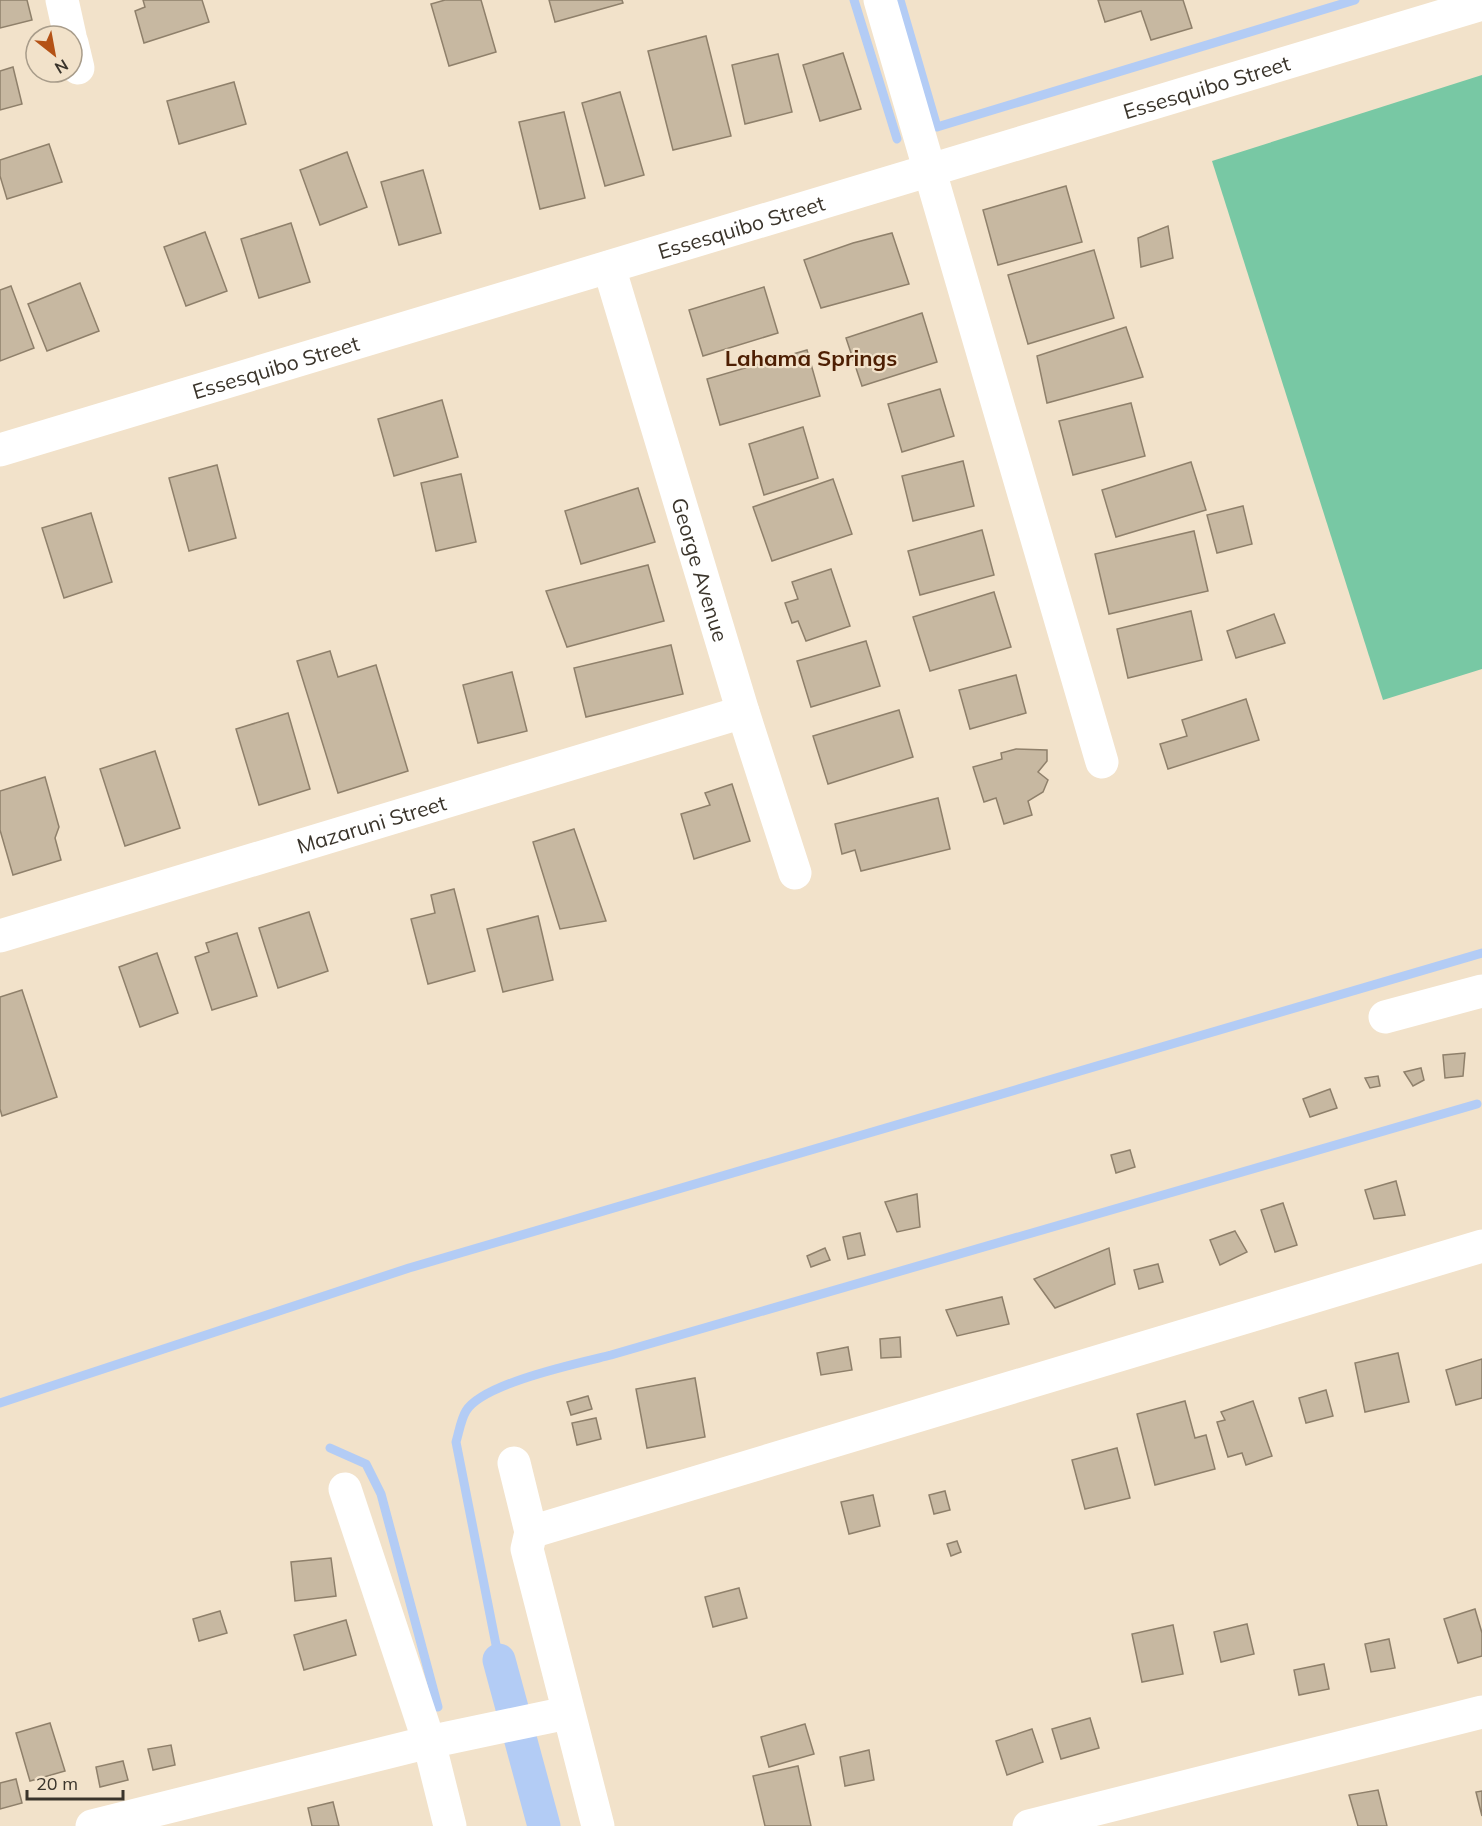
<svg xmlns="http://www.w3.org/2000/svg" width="1482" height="1826" font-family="Mulish,sans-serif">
	<rect width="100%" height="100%" fill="#f2e2ca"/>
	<!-- grass -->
	<polygon fill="#78c8a4" points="1482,75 1482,669 1383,700 1212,161"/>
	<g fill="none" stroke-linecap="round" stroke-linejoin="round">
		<!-- stream -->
		<g stroke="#b3ccf5" stroke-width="9">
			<polyline points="854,0 897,139"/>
			<polyline points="900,0 937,127 1355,0"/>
			<polyline points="0,1403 409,1268 1482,953"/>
			<polyline points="330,1448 366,1464 381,1494 438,1707"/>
			<path d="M499 1660 456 1442C459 1432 461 1419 466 1411 483 1383 579 1363 611 1355L1477 1104"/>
		</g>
		<!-- canal -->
		<polyline stroke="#b3ccf5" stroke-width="33" points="499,1660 544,1826"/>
	</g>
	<!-- building -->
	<g fill="#c7b8a1" stroke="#8f806b" stroke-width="1.5">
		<polygon points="0,0 27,0 32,20 0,28"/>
		<polygon points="143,0 202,0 209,22 144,43 135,11 145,7"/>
		<polygon points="445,0 481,0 496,52 449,66 431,4"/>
		<polygon points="549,0 622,0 623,3 555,22"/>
		<polygon points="1098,0 1183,0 1192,28 1151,40 1141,11 1105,22"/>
		<polygon points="706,36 731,136 673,150 648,51"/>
		<polygon points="843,53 861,109 820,121 803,65"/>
		<polygon points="778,54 792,112 745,124 732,65"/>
		<polygon points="13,67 22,104 0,110 0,71"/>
		<polygon points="234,82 246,124 179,144 167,101"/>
		<polygon points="620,92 644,175 605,186 582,103"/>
		<polygon points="564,112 585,198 540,209 519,122"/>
		<polygon points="49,144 62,182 7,199 0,176 0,160"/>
		<polygon points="347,152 367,207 320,225 300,170"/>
		<polygon points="423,170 441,233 399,245 381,182"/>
		<polygon points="1066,186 1082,242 998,265 983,210"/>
		<polygon points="291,223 310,282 259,298 241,239"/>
		<polygon points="1168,226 1173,258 1141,267 1138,238"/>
		<polygon points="205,232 227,291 186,306 164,247"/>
		<polygon points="892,233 909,284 821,308 804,260 853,243"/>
		<polygon points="1094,250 1114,318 1028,344 1008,275"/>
		<polygon points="80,283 99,331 47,351 28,304"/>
		<polygon points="11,286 34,348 0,361 0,290"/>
		<polygon points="764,287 778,333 703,356 689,310"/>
		<polygon points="922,313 937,362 862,386 846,338"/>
		<polygon points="1126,327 1143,377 1047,403 1037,356"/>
		<polygon points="807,350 820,396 720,425 707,379"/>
		<polygon points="940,389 954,436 902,452 888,404"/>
		<polygon points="442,400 458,457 394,476 378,419"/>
		<polygon points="1131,403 1145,456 1073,475 1059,421"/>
		<polygon points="803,427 818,478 764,495 749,444"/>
		<polygon points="963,461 974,506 913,521 902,476"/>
		<polygon points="1191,462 1206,510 1116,537 1102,490"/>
		<polygon points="217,465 236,538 189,551 169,478"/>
		<polygon points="461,474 476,542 436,551 421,483"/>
		<polygon points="833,479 852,534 772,561 753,507"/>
		<polygon points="638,488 655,542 581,564 565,511"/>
		<polygon points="1243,506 1252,544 1217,553 1207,515"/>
		<polygon points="91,513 112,582 64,598 42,528"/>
		<polygon points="982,530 994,575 920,595 908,551"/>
		<polygon points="1194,531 1208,591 1109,614 1095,554"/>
		<polygon points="648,565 664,621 567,647 546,591"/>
		<polygon points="831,569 850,626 806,641 798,621 792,623 785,603 798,599 792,582"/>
		<polygon points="994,592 1011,647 930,671 913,617"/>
		<polygon points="1191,611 1202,660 1128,678 1117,629"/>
		<polygon points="1274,614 1285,643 1236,658 1227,631"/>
		<polygon points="866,641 880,686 811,707 797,661"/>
		<polygon points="671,645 683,694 586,717 574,668"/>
		<polygon points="330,651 338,677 376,665 408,771 338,793 297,661"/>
		<polygon points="512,672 527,731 478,743 463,685"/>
		<polygon points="1016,675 1026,713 970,729 959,690"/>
		<polygon points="1246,699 1259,740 1168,769 1160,744 1187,736 1182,720"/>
		<polygon points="899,710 913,757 828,784 813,736"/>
		<polygon points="288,713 310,789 259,805 236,729"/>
		<polygon points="1016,749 1047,750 1047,761 1038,772 1048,780 1043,792 1028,801 1032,815 1004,824 996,798 984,802 973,767 1002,759 1001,753"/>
		<polygon points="155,751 180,828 125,846 100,769"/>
		<polygon points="45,777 59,827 55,838 61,860 13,875 0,830 0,791"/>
		<polygon points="732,784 750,841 694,859 681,814 710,805 705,793"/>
		<polygon points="938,798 950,849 861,871 855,850 842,854 835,824"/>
		<polygon points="574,829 606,921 560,929 533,842"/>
		<polygon points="454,889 475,971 428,984 411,919 435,913 431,895"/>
		<polygon points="309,912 328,971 278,988 259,928"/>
		<polygon points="538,916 553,980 503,992 487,929"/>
		<polygon points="237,933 257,996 212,1010 195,957 209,952 206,943"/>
		<polygon points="157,953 178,1013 140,1027 119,967"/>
		<polygon points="22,990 57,1097 2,1116 0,1109 0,997"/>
		<polygon points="1465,1053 1463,1076 1445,1078 1443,1055"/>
		<polygon points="1421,1068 1424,1080 1413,1086 1404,1072"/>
		<polygon points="1378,1076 1380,1086 1370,1088 1365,1078"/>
		<polygon points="1330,1089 1337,1108 1310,1117 1303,1099"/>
		<polygon points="1130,1150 1135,1167 1116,1173 1111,1155"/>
		<polygon points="1396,1181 1405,1215 1374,1219 1365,1190"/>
		<polygon points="917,1194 920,1227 897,1232 885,1202"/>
		<polygon points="1283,1203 1297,1245 1275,1252 1261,1210"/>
		<polygon points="1235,1231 1247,1252 1220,1265 1210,1240"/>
		<polygon points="860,1233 865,1255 848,1259 843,1237"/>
		<polygon points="825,1248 830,1260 811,1267 807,1256"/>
		<polygon points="1109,1248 1115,1284 1055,1308 1034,1279"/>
		<polygon points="1158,1264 1163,1282 1139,1289 1134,1270"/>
		<polygon points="1002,1297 1009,1324 957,1336 946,1310"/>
		<polygon points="900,1337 901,1357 881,1358 880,1339"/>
		<polygon points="848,1347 852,1370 821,1375 817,1353"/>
		<polygon points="1398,1353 1409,1402 1365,1412 1355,1363"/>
		<polygon points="1482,1359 1482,1398 1456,1405 1446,1370"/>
		<polygon points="695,1378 705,1437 647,1448 636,1389"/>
		<polygon points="1326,1390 1333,1416 1306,1423 1299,1398"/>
		<polygon points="588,1396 592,1409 571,1415 567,1402"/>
		<polygon points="1185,1401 1195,1438 1206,1435 1215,1469 1155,1485 1137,1414"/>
		<polygon points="1253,1401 1272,1456 1246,1465 1242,1453 1228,1457 1217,1422 1225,1420 1221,1412"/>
		<polygon points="596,1418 601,1439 577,1445 572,1423"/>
		<polygon points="1117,1448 1130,1498 1085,1509 1072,1460"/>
		<polygon points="945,1491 950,1510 934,1514 929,1495"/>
		<polygon points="873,1495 880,1526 849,1534 841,1502"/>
		<polygon points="957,1541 961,1552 951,1556 947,1544"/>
		<polygon points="331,1558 336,1596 295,1601 291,1562"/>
		<polygon points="739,1588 747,1618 713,1627 705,1597"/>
		<polygon points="1475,1609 1482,1633 1482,1656 1458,1663 1444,1619"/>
		<polygon points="220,1611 227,1633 199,1641 193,1619"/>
		<polygon points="346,1620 356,1655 304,1670 294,1635"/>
		<polygon points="1247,1624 1254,1654 1221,1662 1214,1632"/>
		<polygon points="1173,1625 1183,1674 1142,1682 1132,1634"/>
		<polygon points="1389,1639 1395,1668 1371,1672 1365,1644"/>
		<polygon points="1324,1664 1329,1689 1299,1695 1294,1670"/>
		<polygon points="1090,1718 1099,1748 1061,1759 1052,1729"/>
		<polygon points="50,1723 65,1771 30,1781 16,1733"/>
		<polygon points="805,1724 814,1754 769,1767 761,1737"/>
		<polygon points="1032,1729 1043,1762 1007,1775 996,1741"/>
		<polygon points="171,1745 175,1765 153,1770 148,1749"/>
		<polygon points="869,1750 874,1780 845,1786 840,1757"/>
		<polygon points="123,1761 128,1780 100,1787 96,1767"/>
		<polygon points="798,1766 811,1826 765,1826 753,1776"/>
		<polygon points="16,1779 22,1803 0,1809 0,1783"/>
		<polygon points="1378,1790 1387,1826 1358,1826 1349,1795"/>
		<polygon points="1482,1791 1482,1816 1476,1792"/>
		<polygon points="333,1802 339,1826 312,1826 308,1808"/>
	</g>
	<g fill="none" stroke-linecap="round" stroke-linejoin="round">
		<!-- minor -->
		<g stroke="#fff" stroke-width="33">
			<polyline points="62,0 70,36"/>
			<polyline points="880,0 1102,762"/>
			<polyline points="72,43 78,68"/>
			<path id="s1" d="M609 267 743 712 795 873"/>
			<path id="s2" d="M0 450 1482 4"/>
			<path id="s3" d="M0 936 743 712"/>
			<polyline points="1385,1017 1482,991"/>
			<polyline points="514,1463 531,1532 527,1549 598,1826"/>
			<polyline points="345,1489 429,1742 450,1826"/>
			<polyline points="531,1532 1482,1246"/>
			<polyline points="92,1826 429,1742 567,1713"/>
			<polyline points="1029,1826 1482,1712"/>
		</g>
	</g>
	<g text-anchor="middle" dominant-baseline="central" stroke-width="4.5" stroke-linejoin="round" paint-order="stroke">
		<!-- street labels -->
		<g font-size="21" fill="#3a342b" stroke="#f2e2ca">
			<text stroke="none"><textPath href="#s2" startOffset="1260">Essesquibo Street</textPath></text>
			<text stroke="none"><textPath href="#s2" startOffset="774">Essesquibo Street</textPath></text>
			<text stroke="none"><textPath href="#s2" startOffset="288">Essesquibo Street</textPath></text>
			<text stroke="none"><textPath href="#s1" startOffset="316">George Avenue</textPath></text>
			<text stroke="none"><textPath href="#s3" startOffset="388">Mazaruni Street</textPath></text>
		</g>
		<!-- neighbourhood labels -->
		<g font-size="22" font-weight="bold" fill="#4e1f03" stroke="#f2e2ca">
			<text x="811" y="358">Lahama Springs</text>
		</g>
	</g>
	<!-- north arrow -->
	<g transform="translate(54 54) rotate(149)"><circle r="28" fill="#f2e2ca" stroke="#a89c8a" stroke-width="1.5"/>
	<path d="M0-4.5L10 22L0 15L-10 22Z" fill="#b45216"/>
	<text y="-9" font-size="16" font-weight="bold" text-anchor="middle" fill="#3a342b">N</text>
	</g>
	<!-- scale -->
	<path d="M27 1790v9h96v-9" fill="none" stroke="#3a342b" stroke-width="3"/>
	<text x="36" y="1790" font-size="18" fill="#3a342b" stroke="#f2e2ca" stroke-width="4.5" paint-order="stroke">20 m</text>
</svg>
